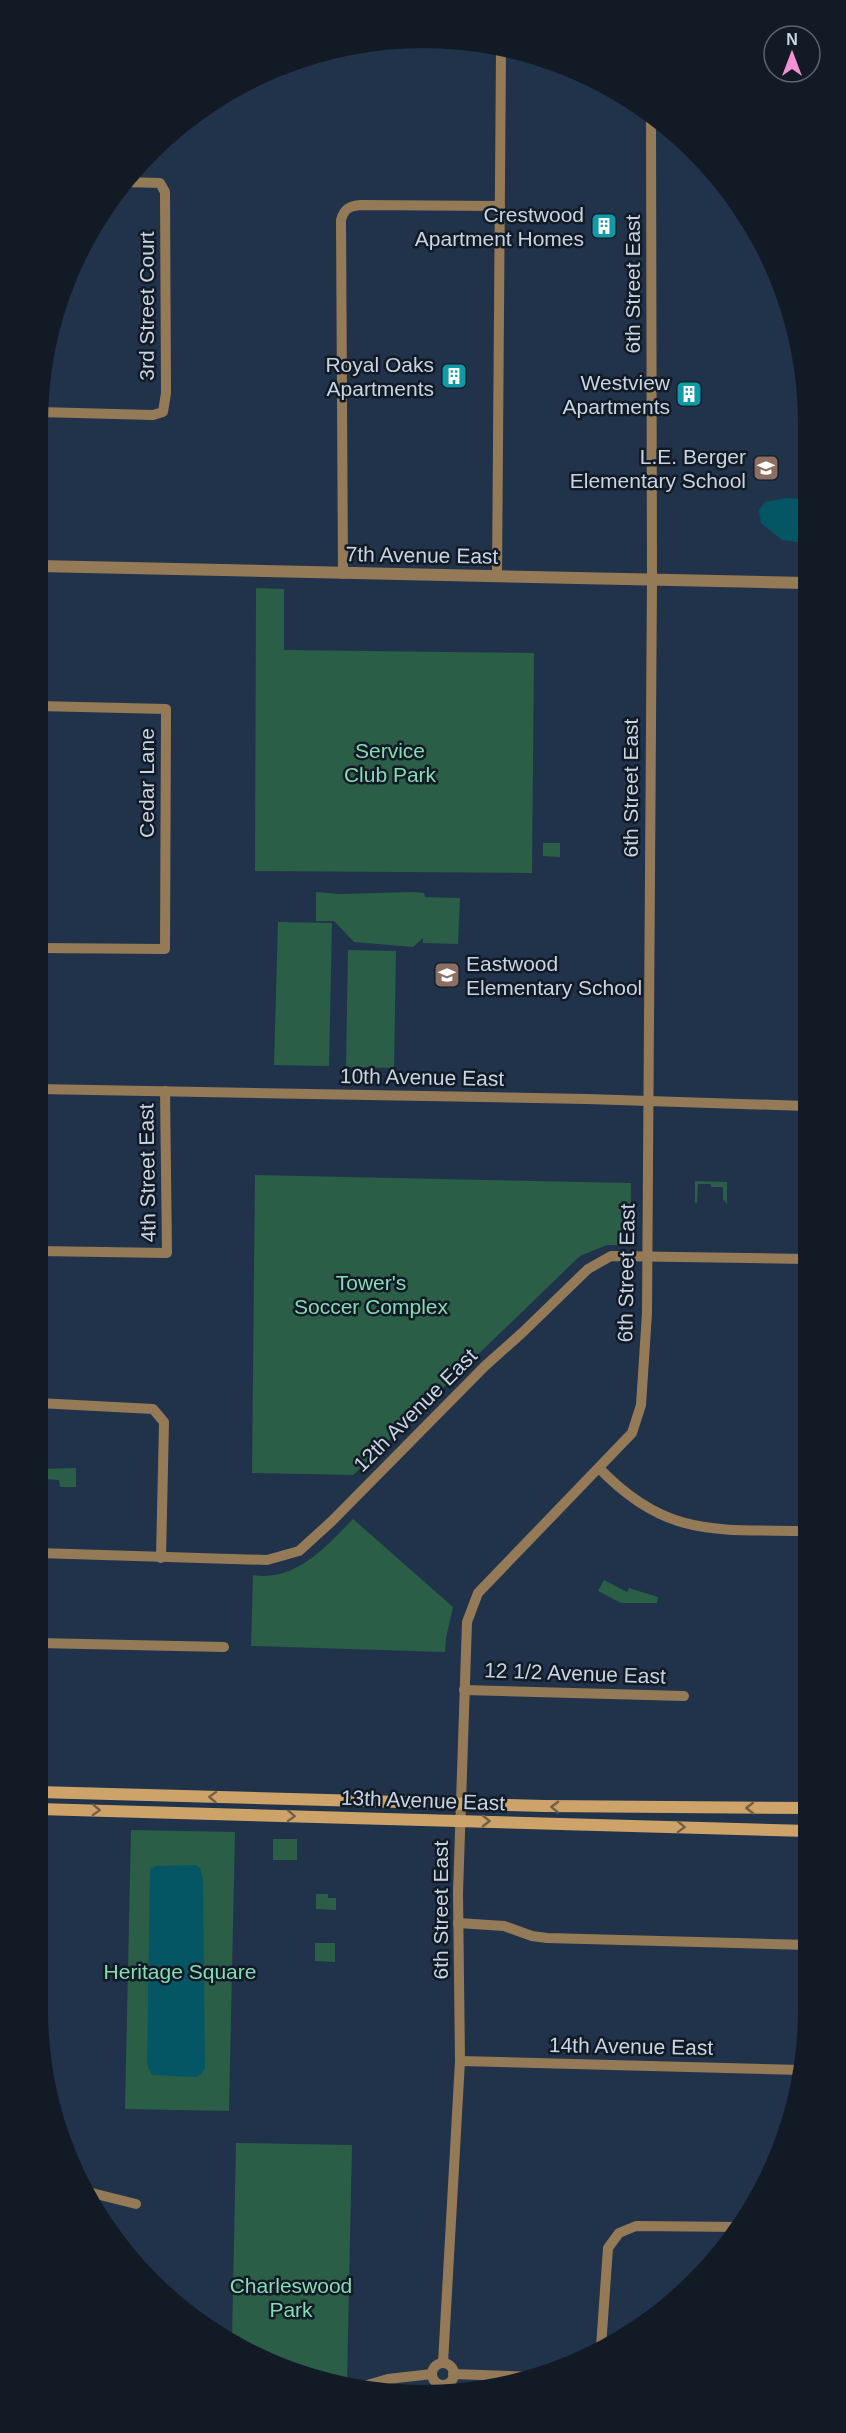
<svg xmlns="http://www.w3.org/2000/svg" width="846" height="2433" font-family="Arial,sans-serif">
	<rect width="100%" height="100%" fill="#20334a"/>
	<!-- green -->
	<g fill="#2b5e47">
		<polygon points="256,588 284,589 284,650 534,653 532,873 255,871"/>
		<polygon points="543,843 560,843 560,857 543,856"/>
		<polygon points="316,892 340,894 414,892 424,893 425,897 460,898 458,944 423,943 423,938 413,947 354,942 334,921 316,921"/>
		<polygon points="278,922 332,923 329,1066 274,1065"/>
		<polygon points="348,950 396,951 394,1068 346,1067"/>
		<polygon points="255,1175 631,1183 630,1245 607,1245 580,1256 353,1475 252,1473"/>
		<polygon points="695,1181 727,1182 727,1204 723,1199 723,1187 711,1187 711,1184 698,1184 697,1203 695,1203"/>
		<polygon points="76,1468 76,1487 60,1487 59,1480 44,1479 44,1469"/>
		<path d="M353 1519 453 1607 446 1638 445 1652 251 1646 253 1575C295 1582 326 1547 353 1519Z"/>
		<polygon points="604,1580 627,1592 629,1588 658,1597 657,1603 621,1603 598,1591"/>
		<polygon points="131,1830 235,1832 229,2111 125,2109"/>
		<rect x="273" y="1839" width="24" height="21"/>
		<polygon points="316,1894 328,1894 328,1898 336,1898 336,1910 316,1909"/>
		<polygon points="315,1943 335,1943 335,1962 315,1961"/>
		<polygon points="236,2143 352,2145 347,2384 252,2356 232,2340"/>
	</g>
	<!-- water -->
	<g fill="#055665">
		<polygon points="786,498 805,499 805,543 782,540 761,523 759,510 765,502"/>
		<polygon points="196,1865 200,1868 203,1879 205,2068 201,2074 196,2077 152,2075 147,2065 150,1869 156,1866"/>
	</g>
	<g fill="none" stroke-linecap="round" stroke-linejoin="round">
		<!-- minor -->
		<g stroke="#957a57" stroke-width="10">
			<polyline points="39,412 153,415 163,412 166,393 165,192 160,183 125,182"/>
			<path d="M343 574 341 220C344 209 349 206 361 205L500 206"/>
			<polyline points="497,576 501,49"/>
			<polyline points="38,706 166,709 165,949 38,948"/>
			<polyline points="38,1089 587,1099 807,1106"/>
			<polyline points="38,1251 167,1253 165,1091"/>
			<polyline points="38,1403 153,1409 164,1422 161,1558"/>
			<path d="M599 1468C667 1539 717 1529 808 1531"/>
			<polyline points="38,1553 267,1560 299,1551 332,1521 485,1366 523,1332 588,1269 611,1256 807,1259"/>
			<polyline points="38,1643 224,1647"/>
			<polyline points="464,1690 684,1696"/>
			<polyline points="458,1923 504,1926 532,1936 547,1938 808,1945"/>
			<polyline points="460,2061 801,2070"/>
			<polyline points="88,2192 136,2204"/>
			<polyline points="601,2347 608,2248 619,2233 636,2226 741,2227"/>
			<polyline points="443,2363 460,2061 458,1893 467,1622 478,1593 632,1433 641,1405 647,1313 652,580 651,118"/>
			<circle cx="443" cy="2374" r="11"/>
			<polyline points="453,2374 535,2377"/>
			<polyline points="357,2388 388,2379 432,2374"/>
		</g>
		<!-- tertiary -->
		<polyline stroke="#957a57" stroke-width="12" points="38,566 806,583"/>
		<!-- secondary -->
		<g stroke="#cda369" stroke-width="12">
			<polyline points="38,1792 544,1806 808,1808"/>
			<polyline points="38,1809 808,1831"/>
		</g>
	</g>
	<!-- one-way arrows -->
	<defs><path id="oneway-chevron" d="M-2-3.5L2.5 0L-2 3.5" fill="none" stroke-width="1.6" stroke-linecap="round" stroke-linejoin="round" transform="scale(1.5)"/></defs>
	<g stroke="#705e47">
		<use href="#oneway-chevron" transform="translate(213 1797) rotate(-178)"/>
		<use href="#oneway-chevron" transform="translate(555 1807) rotate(-179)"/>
		<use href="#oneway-chevron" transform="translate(750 1808) rotate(-180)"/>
		<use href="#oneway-chevron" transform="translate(96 1810) rotate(2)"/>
		<use href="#oneway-chevron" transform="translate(291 1816) rotate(2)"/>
		<use href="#oneway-chevron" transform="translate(486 1821) rotate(1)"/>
		<use href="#oneway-chevron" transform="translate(681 1827) rotate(2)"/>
	</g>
	<!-- icons -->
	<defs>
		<g id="building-square" transform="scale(1.35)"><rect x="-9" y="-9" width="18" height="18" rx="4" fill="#0f9aa8" stroke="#121a25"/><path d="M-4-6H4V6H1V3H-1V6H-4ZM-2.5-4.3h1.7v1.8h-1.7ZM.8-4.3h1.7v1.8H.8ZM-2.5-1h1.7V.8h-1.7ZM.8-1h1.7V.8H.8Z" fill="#fff"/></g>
		<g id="school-square" transform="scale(1.35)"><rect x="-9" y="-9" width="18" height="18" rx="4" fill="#8d6e63" stroke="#121a25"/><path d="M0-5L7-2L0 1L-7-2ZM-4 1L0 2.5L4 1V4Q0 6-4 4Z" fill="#fff"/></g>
	</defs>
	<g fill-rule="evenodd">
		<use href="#building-square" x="604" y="226"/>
		<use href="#building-square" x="454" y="376"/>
		<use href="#building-square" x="689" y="394"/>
		<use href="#school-square" x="766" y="468"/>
		<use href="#school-square" x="447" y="975"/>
	</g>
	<g text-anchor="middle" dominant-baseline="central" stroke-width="5" stroke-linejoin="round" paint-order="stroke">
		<!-- poi labels -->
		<g font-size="21" fill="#c8d4e3" stroke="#121a25" text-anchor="end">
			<text x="584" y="214">Crestwood<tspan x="584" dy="24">Apartment Homes</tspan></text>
			<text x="434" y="364">Royal Oaks<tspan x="434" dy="24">Apartments</tspan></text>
			<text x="670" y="382">Westview<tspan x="670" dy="24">Apartments</tspan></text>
			<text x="746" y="456">L.E. Berger<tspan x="746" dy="24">Elementary School</tspan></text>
			<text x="466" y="963" text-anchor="start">Eastwood<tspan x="466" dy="24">Elementary School</tspan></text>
		</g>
		<!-- street labels -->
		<g font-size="21" fill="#c8d4e3" stroke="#121a25">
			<text transform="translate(632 284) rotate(-90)">6th Street East</text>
			<text transform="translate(146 306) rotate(-90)">3rd Street Court</text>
			<text transform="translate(422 555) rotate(1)">7th Avenue East</text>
			<text transform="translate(146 783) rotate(-90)">Cedar Lane</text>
			<text transform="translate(630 788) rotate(-90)">6th Street East</text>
			<text transform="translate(422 1077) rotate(1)">10th Avenue East</text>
			<text transform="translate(147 1173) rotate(-91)">4th Street East</text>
			<text transform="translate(626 1273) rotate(-89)">6th Street East</text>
			<text transform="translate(415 1410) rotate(-45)">12th Avenue East</text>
			<text transform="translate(575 1673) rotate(2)">12 1/2 Avenue East</text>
			<text transform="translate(423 1800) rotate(2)">13th Avenue East</text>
			<text transform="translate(440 1910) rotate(-90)">6th Street East</text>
			<text transform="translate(631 2046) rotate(1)">14th Avenue East</text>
		</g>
		<!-- park labels -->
		<g font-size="21" fill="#86dcb4" stroke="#121a25">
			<text x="390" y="750">Service<tspan x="390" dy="24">Club Park</tspan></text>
			<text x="371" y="1282">Tower's<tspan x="371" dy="24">Soccer Complex</tspan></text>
			<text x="180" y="1971">Heritage Square</text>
			<text x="291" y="2285">Charleswood<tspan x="291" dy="24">Park</tspan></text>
		</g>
	</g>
	<!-- crop -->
	<path d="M0 0H846V2433H0ZM423 48H423A375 375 0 0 1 798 423V2010A375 375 0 0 1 423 2385H423A375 375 0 0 1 48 2010V423A375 375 0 0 1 423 48Z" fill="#121a25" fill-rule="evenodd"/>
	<!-- north arrow -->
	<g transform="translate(792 54)"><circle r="28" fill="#121a25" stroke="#5b6471" stroke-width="1.5"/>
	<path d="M0-4.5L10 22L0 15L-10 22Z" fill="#f391d5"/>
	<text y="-9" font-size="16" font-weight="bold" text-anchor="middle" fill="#c8d4e3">N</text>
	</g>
</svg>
